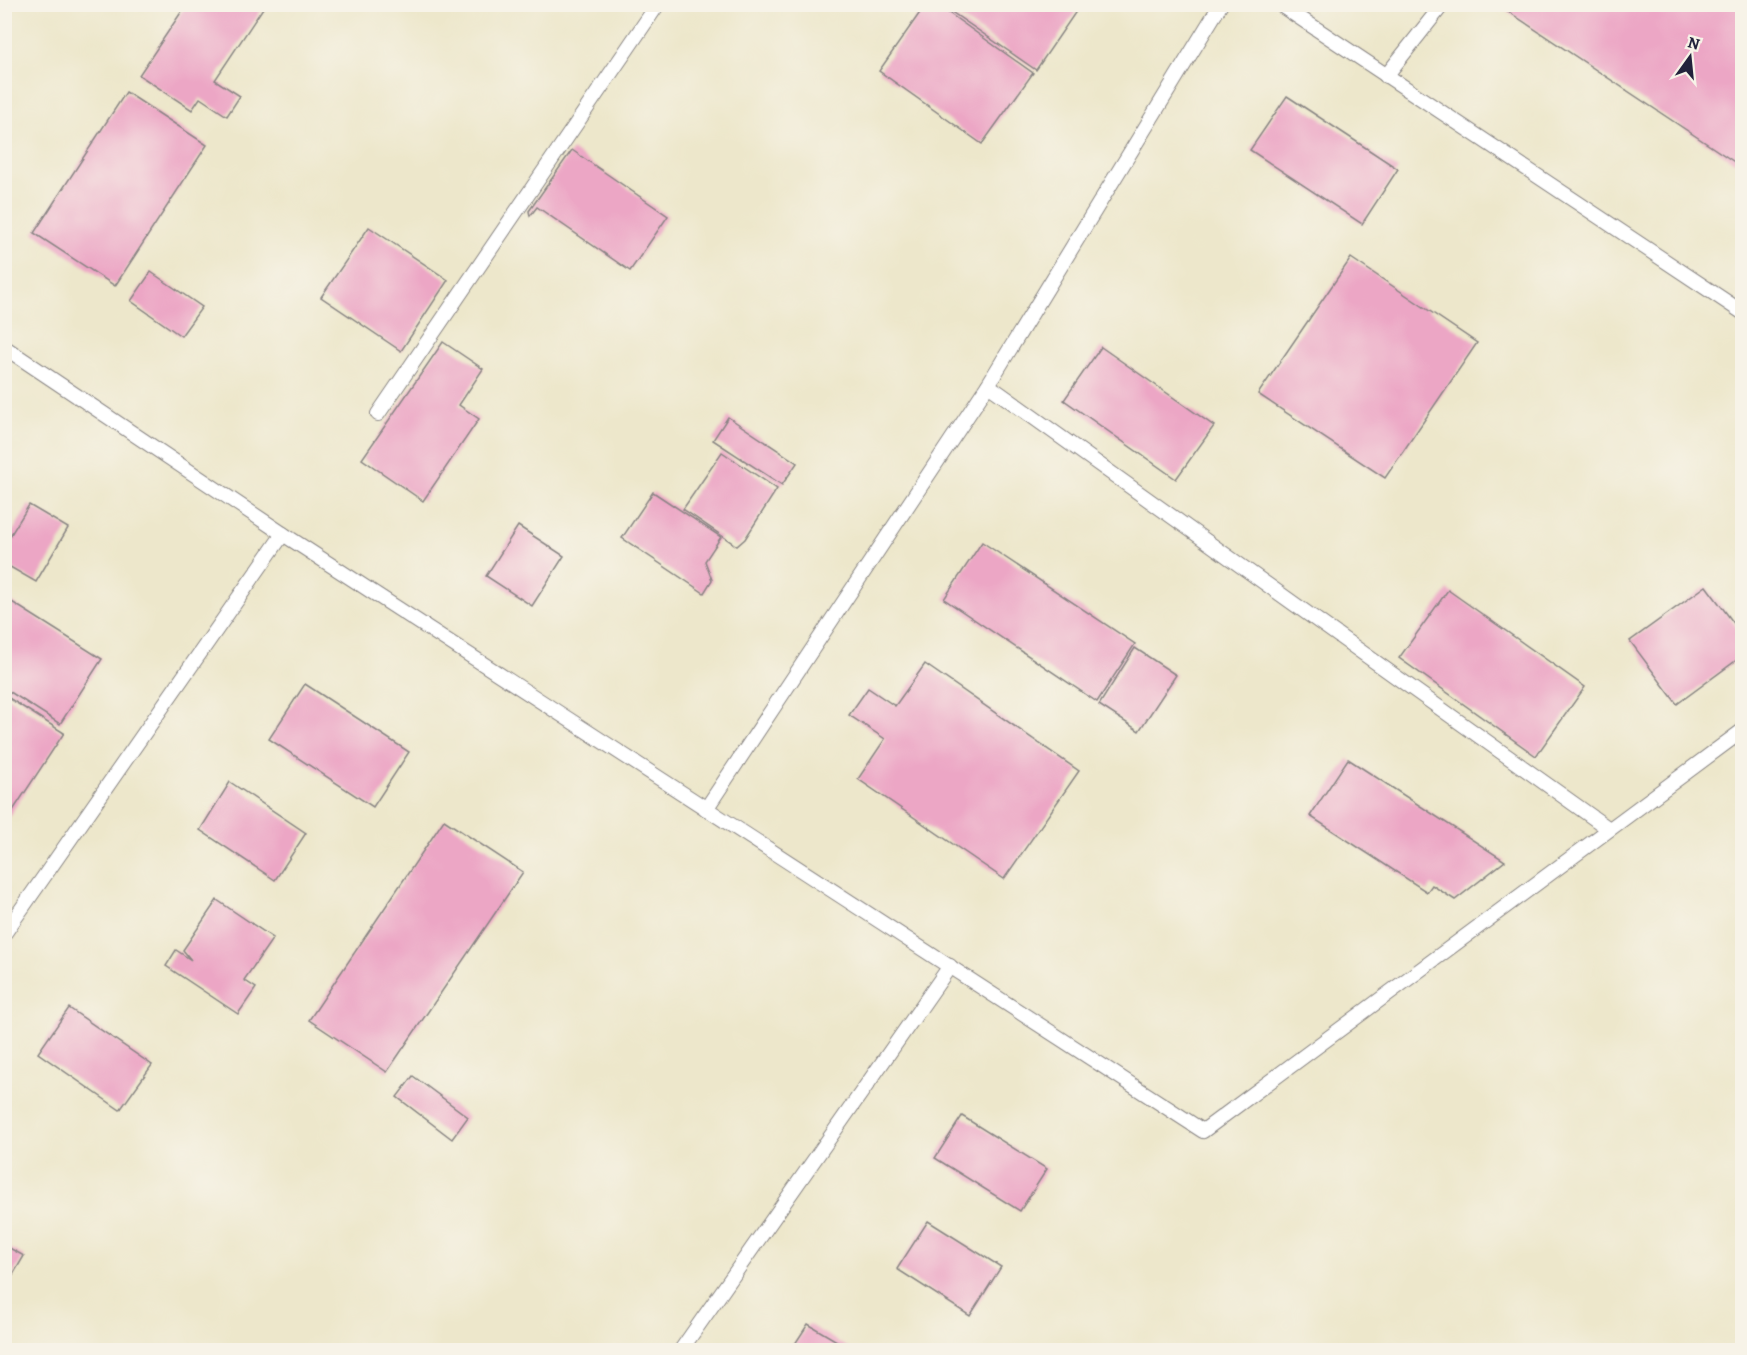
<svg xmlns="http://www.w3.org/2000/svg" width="1747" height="1355" font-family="Alegreya,serif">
	<rect width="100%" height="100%" fill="#f7f3e8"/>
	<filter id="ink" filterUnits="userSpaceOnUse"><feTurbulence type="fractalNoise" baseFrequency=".0167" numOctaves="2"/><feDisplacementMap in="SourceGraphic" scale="12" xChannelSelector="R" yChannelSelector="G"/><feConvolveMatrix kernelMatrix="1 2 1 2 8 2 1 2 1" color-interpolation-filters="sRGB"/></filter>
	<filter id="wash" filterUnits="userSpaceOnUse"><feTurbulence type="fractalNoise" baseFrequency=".008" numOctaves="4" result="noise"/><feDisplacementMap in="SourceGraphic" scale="24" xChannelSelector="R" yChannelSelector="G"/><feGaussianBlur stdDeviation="1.35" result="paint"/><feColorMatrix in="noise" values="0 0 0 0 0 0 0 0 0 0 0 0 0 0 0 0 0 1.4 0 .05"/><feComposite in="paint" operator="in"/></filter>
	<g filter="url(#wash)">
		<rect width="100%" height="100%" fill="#ede7cb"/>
		<g id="blocks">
			<!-- building -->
			<g fill="#eca6c5">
				<polygon points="926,4 936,4 1033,73 982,144 879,71"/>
				<polygon points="940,4 1069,4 1077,10 1036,70"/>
				<polygon points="1497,4 1742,4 1742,153 1736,163"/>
				<polygon points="186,5 265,5 215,80 240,96 227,116 200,98 192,110 139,75"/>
				<polygon points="126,92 207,145 115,286 34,233"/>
				<polygon points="1287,96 1398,169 1362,224 1250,150"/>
				<polygon points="572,150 668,216 630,271 537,207 530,216 529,211"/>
				<polygon points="369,227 448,280 401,351 321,297"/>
				<polygon points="1351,258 1477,343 1385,478 1258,394"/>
				<polygon points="151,272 202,307 181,336 131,301"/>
				<polygon points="443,342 483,369 459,405 479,419 423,501 362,459"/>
				<polygon points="1101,347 1214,426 1176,479 1064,400"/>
				<polygon points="728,417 797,463 782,485 713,440"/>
				<polygon points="722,452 777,489 745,539 737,546 683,509"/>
				<polygon points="653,492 721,537 705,561 712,580 704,593 622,538"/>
				<polygon points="29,505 68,528 36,582 5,564 5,544"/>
				<polygon points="518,526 564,556 532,606 486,576"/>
				<polygon points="982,542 1135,644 1097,702 944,599"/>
				<polygon points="1706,586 1742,634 1742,656 1677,704 1630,641"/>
				<polygon points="1448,590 1585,687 1536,756 1399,658"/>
				<polygon points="4,597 102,659 60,724 4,688"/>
				<polygon points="1135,648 1176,675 1139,731 1099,705"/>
				<polygon points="925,664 1079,771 1004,879 858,779 885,739 849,715 868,688 895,706"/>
				<polygon points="305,684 409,752 373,807 269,739"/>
				<polygon points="4,695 64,733 8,818 4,816"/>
				<polygon points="1348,759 1505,861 1455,900 1432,885 1427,892 1310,816"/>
				<polygon points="230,782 306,833 275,880 200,830"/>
				<polygon points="444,820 523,872 387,1072 309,1020"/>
				<polygon points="217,900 273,938 244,980 256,988 238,1014 166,966 176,950 191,960 183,950"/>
				<polygon points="69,1008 152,1065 120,1110 38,1053"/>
				<polygon points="413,1076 468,1117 452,1139 397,1097"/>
				<polygon points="962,1116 1047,1169 1020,1211 935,1158"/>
				<polygon points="928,1221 1001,1267 970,1316 897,1269"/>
				<polygon points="4,1245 24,1256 4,1290"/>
				<polygon points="808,1324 852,1350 791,1350"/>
			</g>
		</g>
	</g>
	<g filter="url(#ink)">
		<use href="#blocks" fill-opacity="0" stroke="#888483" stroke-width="1.5"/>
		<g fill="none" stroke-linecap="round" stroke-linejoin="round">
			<!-- service casing -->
			<g stroke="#888483" stroke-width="16">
				<g id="service">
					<polyline points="1279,4 1742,312"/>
					<polyline points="1386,76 1443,4"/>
					<polyline points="4,347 283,534 1203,1131 1742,731"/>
					<polyline points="988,385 1609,829"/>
					<polyline points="378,414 658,4"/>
					<polyline points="706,809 988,385 1221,4"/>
					<polyline points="4,934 283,534"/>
					<polyline points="681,1350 950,966"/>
				</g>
			</g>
			<!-- service -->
			<use href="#service" stroke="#fff" stroke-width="14"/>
		</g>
	</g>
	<!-- margin -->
	<rect width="1747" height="1355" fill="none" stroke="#f7f3e8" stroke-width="24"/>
	<!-- north arrow -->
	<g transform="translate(1690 57) rotate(15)" stroke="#f7f3e8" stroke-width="4.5" paint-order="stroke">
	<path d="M0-4.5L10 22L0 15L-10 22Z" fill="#22223b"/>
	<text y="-9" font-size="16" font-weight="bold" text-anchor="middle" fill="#22223b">N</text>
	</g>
</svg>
